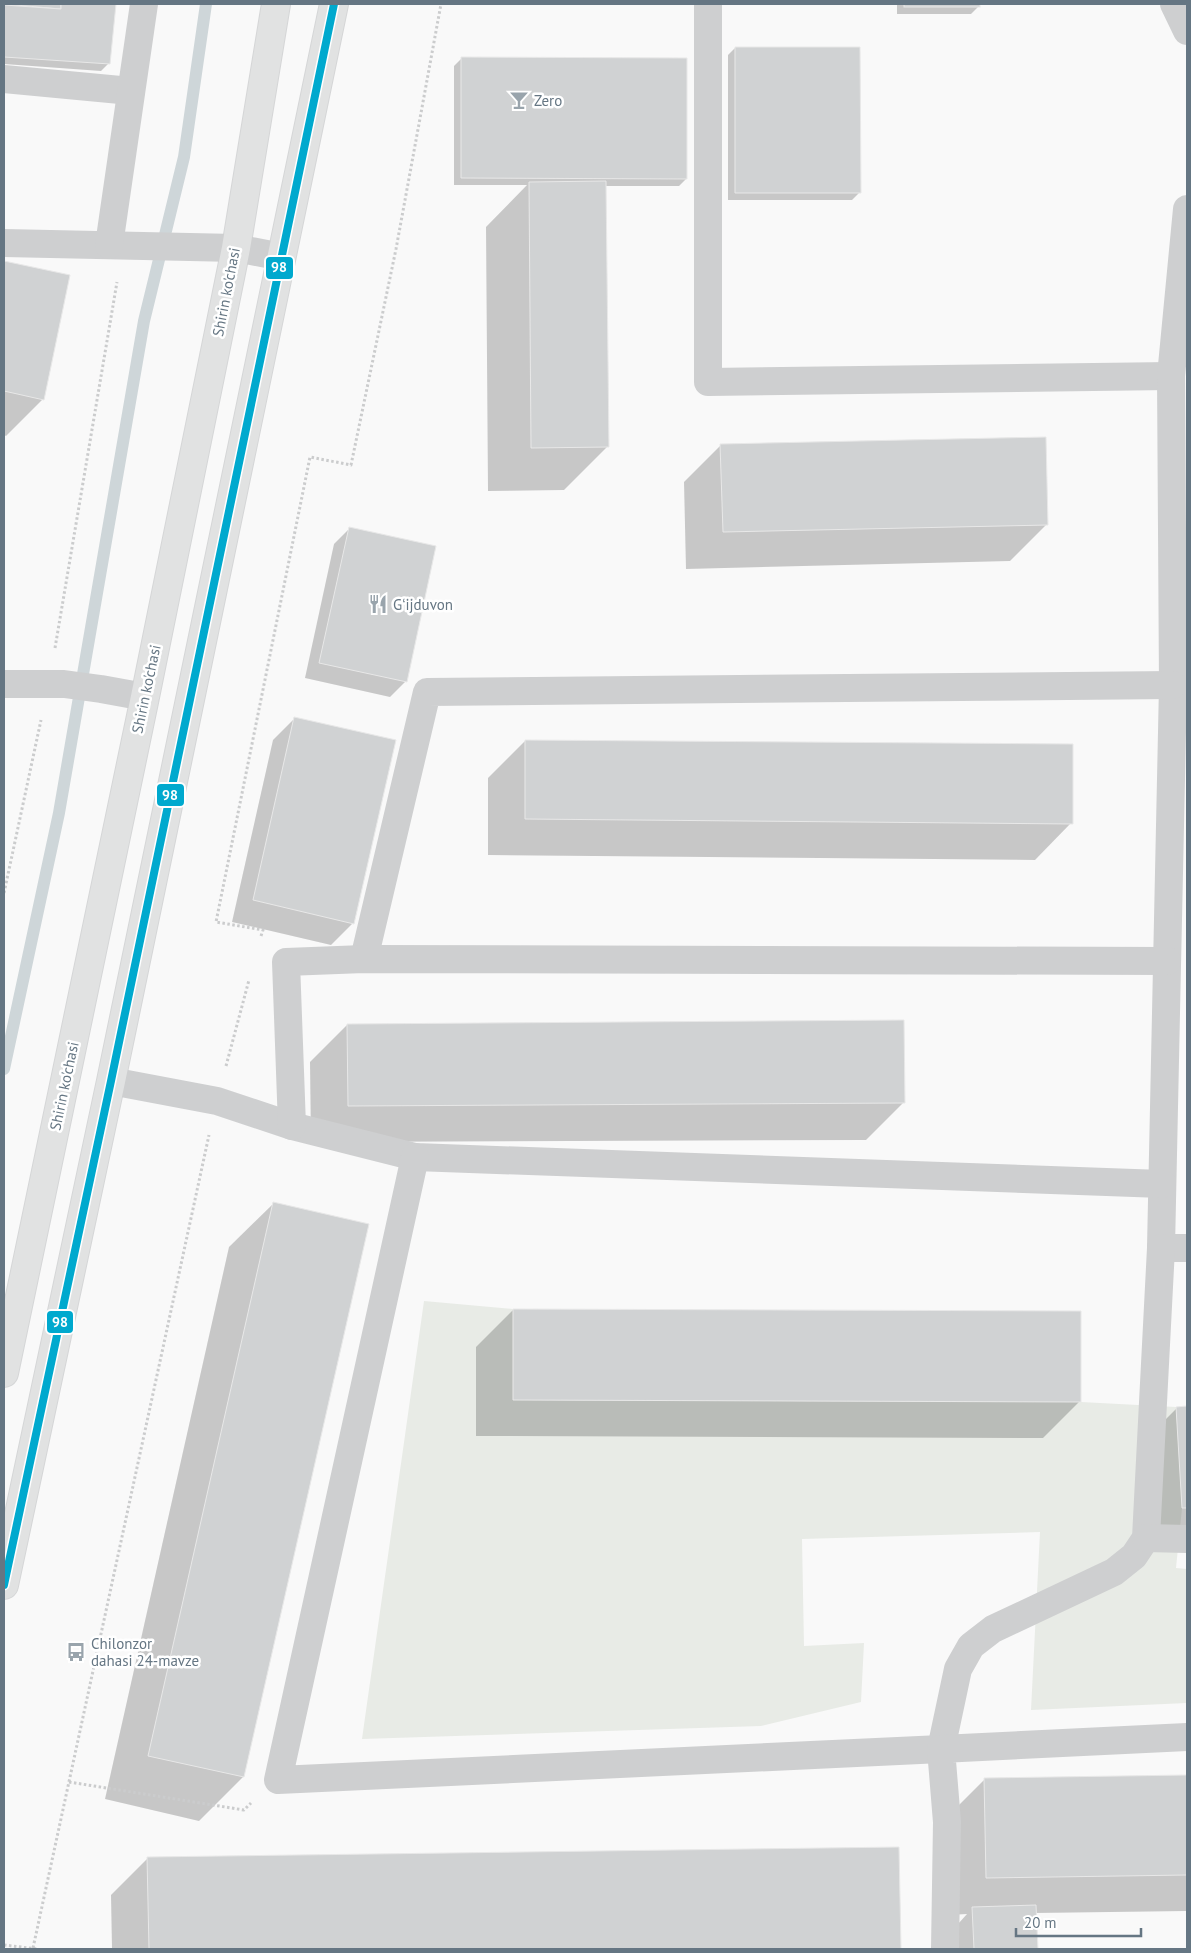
<svg xmlns="http://www.w3.org/2000/svg" width="1191" height="1953" font-family="'PT Sans',sans-serif">
	<rect width="100%" height="100%" fill="#f9f9f9"/>
	<!-- green -->
	<polygon fill="#e8ebe6" points="424,1301 513,1309 513,1400 1081,1402 1176,1407 1182,1508 1176,1568 1187,1569 1187,1703 1031,1710 1040,1532 802,1539 804,1646 864,1643 861,1702 761,1726 362,1739"/>
	<!-- shadow -->
	<g fill="#0003">
		<polygon points="4,4 115,4 108,64 101,71 4,64"/>
		<polygon points="897,4 979,4 978,7 971,14 897,14"/>
		<polygon points="735,48 860,192 852,200 728,200 728,55"/>
		<polygon points="462,58 686,179 679,186 605,186 608,446 564,490 488,491 486,227 527,185 454,185 454,66"/>
		<polygon points="4,262 69,276 43,399 6,436 4,435"/>
		<polygon points="721,445 1047,524 1010,561 686,569 684,482"/>
		<polygon points="349,529 406,681 390,697 305,678 334,544"/>
		<polygon points="295,718 353,923 331,945 232,922 273,740"/>
		<polygon points="525,741 1071,823 1035,860 488,855 488,778"/>
		<polygon points="347,1025 903,1103 866,1140 311,1142 310,1062"/>
		<polygon points="273,1204 243,1777 199,1821 105,1799 229,1247"/>
		<polygon points="513,1310 1080,1401 1043,1438 476,1436 476,1347"/>
		<polygon points="1187,1407 1187,1542 1145,1544 1140,1445 1177,1408"/>
		<polygon points="1187,1776 1187,1911 1035,1913 1037,1949 959,1949 958,1924 967,1914 949,1915 948,1816 985,1779"/>
		<polygon points="898,1848 900,1949 112,1949 111,1895 148,1858"/>
	</g>
	<g fill="none" stroke-linecap="round" stroke-linejoin="round">
		<!-- stream -->
		<polyline stroke="#ced6d9" stroke-width="12" points="4,1069 59,813 144,321 184,157 206,4"/>
	</g>
	<!-- building -->
	<g fill="#d0d2d3" stroke="#e8e8e8">
		<polygon points="4,4 61,4 61,9"/>
		<polygon points="61,4 116,4 110,64 4,57 4,5 61,9"/>
		<rect x="904" y="4" width="76" height="3"/>
		<polygon points="735,47 860,47 861,193 735,193"/>
		<polygon points="461,57 687,58 687,179 461,178"/>
		<polygon points="606,181 609,447 531,448 529,182"/>
		<polygon points="4,261 70,275 44,400 4,391"/>
		<polygon points="1046,437 1048,525 723,532 720,444"/>
		<polygon points="349,527 436,546 407,682 319,663"/>
		<polygon points="294,717 396,740 354,924 253,900"/>
		<polygon points="525,740 1073,744 1073,824 525,819"/>
		<polygon points="904,1020 905,1103 348,1106 347,1024"/>
		<polygon points="273,1202 369,1224 244,1777 148,1756"/>
		<polygon points="513,1309 1081,1311 1081,1402 513,1400"/>
		<polygon points="1187,1406 1187,1508 1182,1508 1176,1407"/>
		<polygon points="1187,1775 1187,1875 986,1878 984,1778"/>
		<polygon points="899,1847 901,1949 149,1949 147,1857"/>
		<polygon points="1036,1905 1038,1949 974,1949 972,1907"/>
	</g>
	<g fill="none" stroke-linecap="round" stroke-linejoin="round">
		<!-- major casing -->
		<g stroke="#d5d6d7" stroke-width="30">
			<g id="major">
				<polyline points="4,1373 145,697 236,248 276,4"/>
				<polyline points="4,1585 111,1081 334,4"/>
			</g>
		</g>
		<!-- path -->
		<g stroke="#cbcccd" stroke-width="3" stroke-dasharray="2.5 2.5" stroke-linecap="butt">
			<polyline points="55,648 117,282"/>
			<polyline points="4,893 41,720"/>
			<polyline points="261,936 263,930 216,922 310,457 351,465 396,249 441,4"/>
			<polyline points="226,1066 249,980"/>
			<polyline points="69,1782 244,1810 251,1803"/>
			<polyline points="4,1945 37,1949"/>
			<polyline points="33,1948 209,1135"/>
		</g>
		<!-- minor -->
		<g stroke="#cecfd0" stroke-width="28">
			<polyline points="708,4 708,382 1171,376"/>
			<polyline points="1174,4 1187,31"/>
			<polyline points="4,79 131,91"/>
			<polyline points="1187,209 1171,376 1173,685 1161,1248 1187,1248"/>
			<polyline points="4,243 236,248 282,257"/>
			<polyline points="109,245 144,4"/>
			<polyline points="4,684 64,684 101,689 145,697"/>
			<polyline points="364,959 427,692 1173,685"/>
			<polyline points="111,1081 217,1101 292,1126 415,1157 1162,1184"/>
			<polyline points="292,1126 286,962 364,959 1167,961"/>
			<polyline points="415,1157 278,1780 941,1749 958,1669 971,1646 993,1629 1114,1572 1134,1556 1146,1538 1161,1248"/>
			<polyline points="1146,1538 1187,1539"/>
			<polyline points="945,1949 947,1822 941,1749 1187,1737"/>
		</g>
		<!-- major -->
		<use href="#major" stroke="#e1e2e2" stroke-width="28"/>
		<!-- bus-1 casing -->
		<g stroke="#fff" stroke-width="11">
			<polyline id="bus-1" points="4,1585 111,1081 334,4"/>
		</g>
		<!-- bus-1 -->
		<use href="#bus-1" stroke="#00a9ce" stroke-width="8"/>
	</g>
	<!-- icons -->
	<defs>
		<g id="bar-bare" transform="scale(1.5)"><path d="M-6-5H6L.8 .8V4.5H3.5V6h-7V4.5H-.8V.8Z" fill="#99a4ac" stroke="#fff" stroke-width="2.5" paint-order="stroke"/></g>
		<g id="restaurant-bare" transform="scale(1.5)"><path d="M-5-6h1v4h1v-4h1v4h1v-4h1v5L-1.5 .5V6h-2V.5L-5-1ZM5-6V6H3V1.5H1.5Q1.5-4 5-6Z" fill="#99a4ac" stroke="#fff" stroke-width="2.5" paint-order="stroke"/></g>
		<g id="bus-bare" transform="scale(1.5)"><path d="M-5-6H5V4H4V6H2V4H-2V6H-4V4H-5ZM-3.5-4V0h7V-4ZM-3.5 1.2v1.5H-2V1.2ZM2 1.2v1.5H3.5V1.2Z" fill="#99a4ac" stroke="#fff" stroke-width="2.5" paint-order="stroke"/></g>
	</defs>
	<g fill-rule="evenodd">
		<use href="#bar-bare" x="519" y="100"/>
		<use href="#restaurant-bare" x="378" y="604"/>
		<use href="#bus-bare" x="76" y="1652"/>
	</g>
	<g text-anchor="middle" dominant-baseline="central" stroke-width="5" stroke-linejoin="round" paint-order="stroke">
		<!-- poi labels -->
		<g font-size="15" fill="#657683" stroke="#fff" text-anchor="start">
			<text x="534" y="100">Zero</text>
			<text x="393" y="604">Gʻijduvon</text>
			<text x="91" y="1643">Chilonzor<tspan x="91" dy="17">dahasi 24-mavze</tspan></text>
		</g>
		<!-- street labels -->
		<g font-size="15" fill="#657683" stroke="#fff">
			<text transform="translate(226 292) rotate(-79)">Shirin ko'chasi</text>
			<text transform="translate(146 689) rotate(-78)">Shirin ko'chasi</text>
			<text transform="translate(64 1086) rotate(-78)">Shirin ko'chasi</text>
		</g>
	</g>
	<g stroke="#fff" stroke-width="2">
		<rect x="265" y="256" width="29" height="24" rx="5" fill="#00a9ce"/>
		<rect x="156" y="783" width="29" height="24" rx="5" fill="#00a9ce"/>
		<rect x="46" y="1310" width="28" height="24" rx="5" fill="#00a9ce"/>
	</g>
	<g font-size="14" text-anchor="middle" font-weight="bold" fill="#fff">
		<text x="279" y="272">98</text>
		<text x="170" y="800">98</text>
		<text x="60" y="1327">98</text>
	</g>
	<!-- border -->
	<rect width="1191" height="1953" fill="none" stroke="#657683" stroke-width="10"/>
	<!-- scale -->
	<path d="M1016 1928v8h125v-8" fill="none" stroke="#657683" stroke-width="2.5"/>
	<text x="1024" y="1928" font-size="15" fill="#657683" stroke="#ffffff" stroke-width="4" paint-order="stroke">20 m</text>
</svg>
